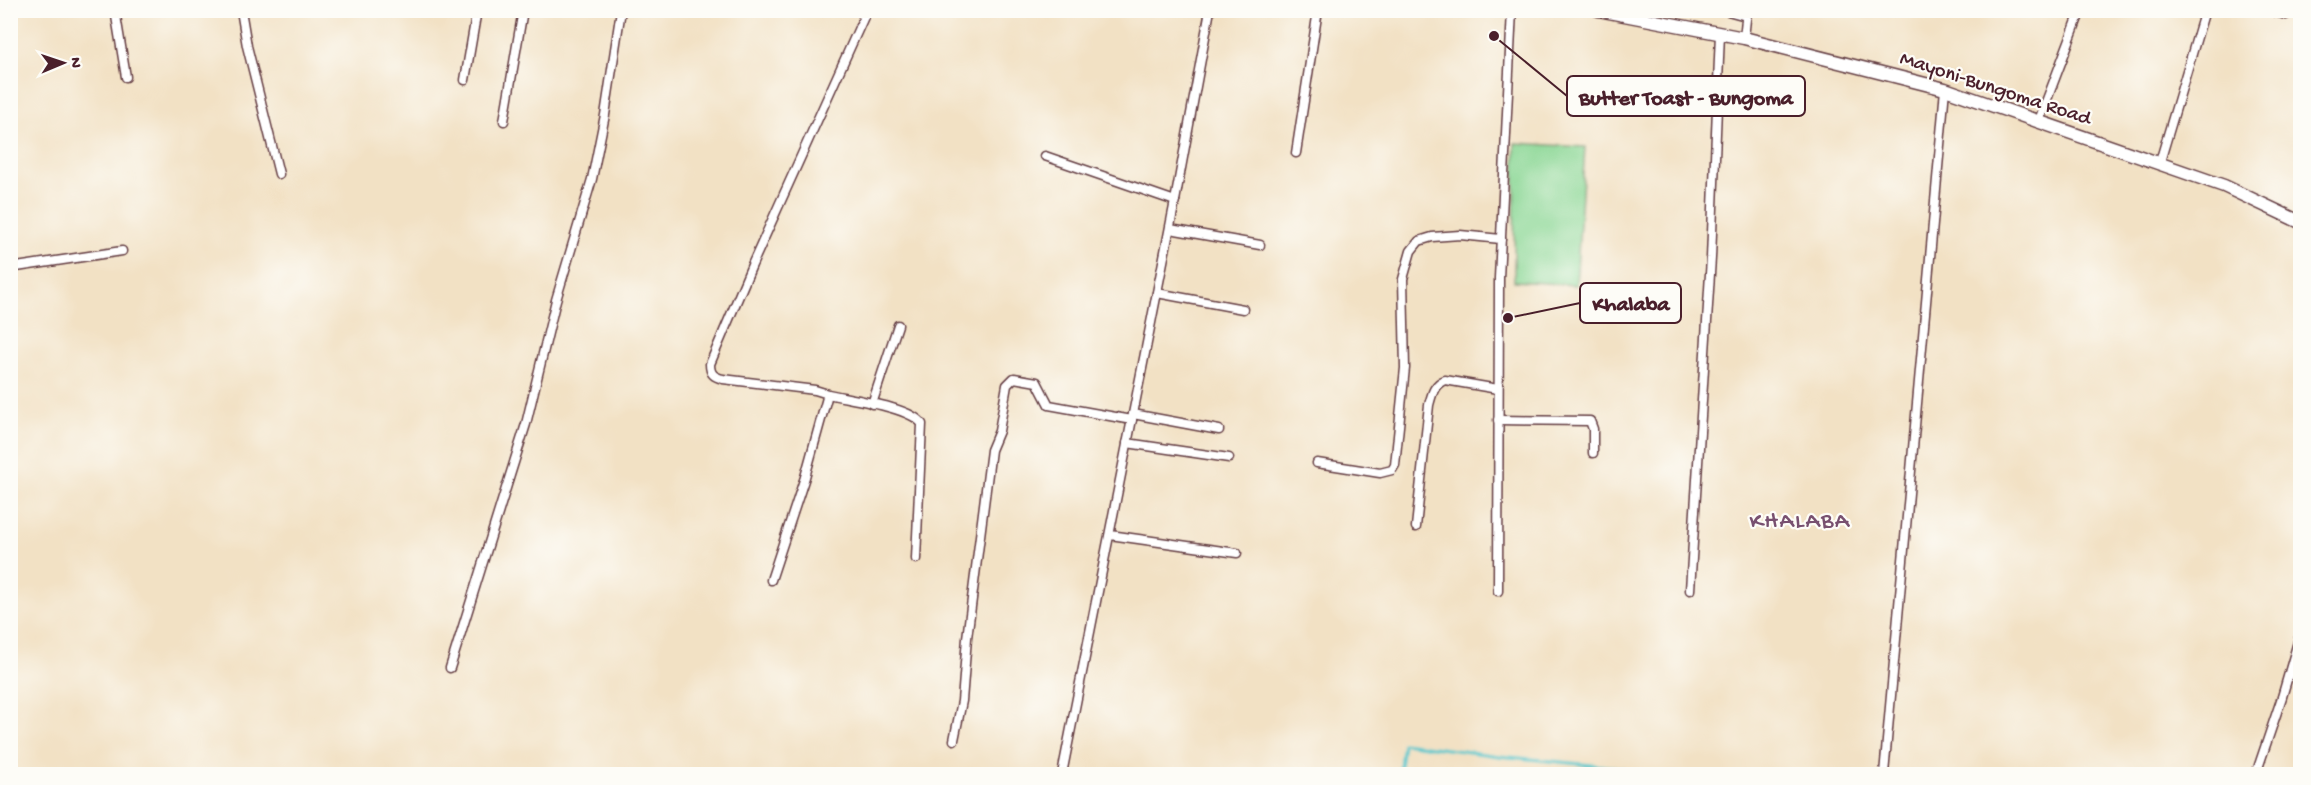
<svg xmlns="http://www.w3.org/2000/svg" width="2311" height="785" font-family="'Gochi Hand',sans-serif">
	<rect width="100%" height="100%" fill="#fdfcf7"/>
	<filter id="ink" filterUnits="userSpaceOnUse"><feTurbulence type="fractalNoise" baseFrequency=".0167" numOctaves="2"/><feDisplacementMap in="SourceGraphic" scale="12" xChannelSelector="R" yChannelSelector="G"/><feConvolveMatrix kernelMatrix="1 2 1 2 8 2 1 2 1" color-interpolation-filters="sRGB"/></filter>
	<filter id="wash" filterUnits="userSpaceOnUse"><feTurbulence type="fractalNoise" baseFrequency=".008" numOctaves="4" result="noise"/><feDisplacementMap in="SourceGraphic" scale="24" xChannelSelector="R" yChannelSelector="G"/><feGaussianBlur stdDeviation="1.35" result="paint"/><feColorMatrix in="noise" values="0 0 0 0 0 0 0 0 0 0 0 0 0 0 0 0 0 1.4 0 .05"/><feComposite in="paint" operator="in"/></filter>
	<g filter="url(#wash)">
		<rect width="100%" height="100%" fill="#f2e1c4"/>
		<!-- green -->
		<polygon fill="#8bd795" stroke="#6a7b60" stroke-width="1.5" points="1515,143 1585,147 1576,285 1514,281"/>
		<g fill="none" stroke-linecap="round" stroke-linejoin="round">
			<!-- stream -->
			<polyline stroke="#5ac8ce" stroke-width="3" points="1399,774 1403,743 1499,756 1622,768"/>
		</g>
	</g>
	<g filter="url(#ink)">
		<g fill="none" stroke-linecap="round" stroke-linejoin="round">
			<!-- minor casing -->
			<g stroke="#633c42" stroke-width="11">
				<g id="minor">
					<polyline points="115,10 126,77"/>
					<polyline points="241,10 247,46 279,174"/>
					<polyline points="1724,10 1746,16"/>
					<polyline points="2268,10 2286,15"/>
					<polyline points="1744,38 1747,10"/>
					<polyline points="465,80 477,10"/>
					<polyline points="504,121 523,10"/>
					<polyline points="2038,123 2081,10"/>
					<polyline points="1296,153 1318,10"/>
					<polyline points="1045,156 1175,201"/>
					<polyline points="2159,165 2205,10"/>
					<polyline points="1170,229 1260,245"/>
					<polyline points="10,268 122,251"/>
					<polyline points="1157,293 1243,309"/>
					<path d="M828 394C849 399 911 407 922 424L916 559"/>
					<polyline points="872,404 898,325"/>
					<polyline points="1133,414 1219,430"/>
					<polyline points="1498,420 1590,421 1593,429 1593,453"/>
					<polyline points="1127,443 1229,458"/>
					<polyline points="1317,463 1380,473 1392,470 1395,465 1405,368 1403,279 1411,251 1419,241 1432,237 1460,235 1501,239"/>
					<path d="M1416 527 1429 405C1432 394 1434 384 1445 380L1498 389"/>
					<polyline points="1110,535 1237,553"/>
					<path d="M771 580 805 477 828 394 815 390 723 379C714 377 710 374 710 364L752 265 867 10"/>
					<polyline points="1690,590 1711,258 1720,33"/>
					<polyline points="1498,591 1499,278 1512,10"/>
					<polyline points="450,668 526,424 556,300 592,179 605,115 621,10"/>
					<polyline points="954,740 962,701 967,638 991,450 999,431 1007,385 1014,378 1037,382 1049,405 1132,420"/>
					<polyline points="1062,774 1175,201 1210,10"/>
					<polyline points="1884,774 1945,89"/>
					<polyline points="2256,774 2282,697 2300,635"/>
				</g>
			</g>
			<!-- primary casing -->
			<g stroke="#633c42" stroke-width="15">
				<polyline id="primary" points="1598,10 1744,38 1945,89 2224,186 2300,222"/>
			</g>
			<!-- minor -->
			<use href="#minor" stroke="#fff" stroke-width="8"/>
			<!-- primary -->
			<use href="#primary" stroke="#fff" stroke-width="12"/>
		</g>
	</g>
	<g text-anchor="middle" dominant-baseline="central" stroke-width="4.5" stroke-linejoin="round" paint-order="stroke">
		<!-- street labels -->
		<g font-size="21" fill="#4a1f2b" stroke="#fdfcf7">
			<text transform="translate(1995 90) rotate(18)">Mayoni-Bungoma Road</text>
		</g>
		<!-- quarter labels -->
		<g font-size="24" letter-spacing="1.5" fill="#785070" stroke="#fdfcf7">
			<text x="1800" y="522">KHALABA</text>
		</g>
	</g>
	<!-- callouts -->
	<path fill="none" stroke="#4a1f2b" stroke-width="2" d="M1494 36L1567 96M1508 318L1580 303"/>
	<g fill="#4a1f2b" stroke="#fdfcf7" stroke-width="2">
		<circle cx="1494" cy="36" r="6"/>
		<circle cx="1508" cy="318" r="6"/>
	</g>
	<g fill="#fdfcf7" stroke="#4a1f2b" stroke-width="2">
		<rect x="1567" y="76" width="238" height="40" rx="6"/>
		<rect x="1580" y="283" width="101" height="40" rx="6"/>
	</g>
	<g font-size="22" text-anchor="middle" font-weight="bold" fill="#4a1f2b">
		<text x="1686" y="104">Butter Toast - Bungoma</text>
		<text x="1631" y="310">Khalaba</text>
	</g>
	<!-- margin -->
	<rect width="2311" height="785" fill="none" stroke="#fdfcf7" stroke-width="36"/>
	<!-- north arrow -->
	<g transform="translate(63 63) rotate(88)" stroke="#fdfcf7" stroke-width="4.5" paint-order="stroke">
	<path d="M0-4.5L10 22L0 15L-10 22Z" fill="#4a1f2b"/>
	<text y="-9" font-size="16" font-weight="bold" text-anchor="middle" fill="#4a1f2b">N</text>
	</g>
</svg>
